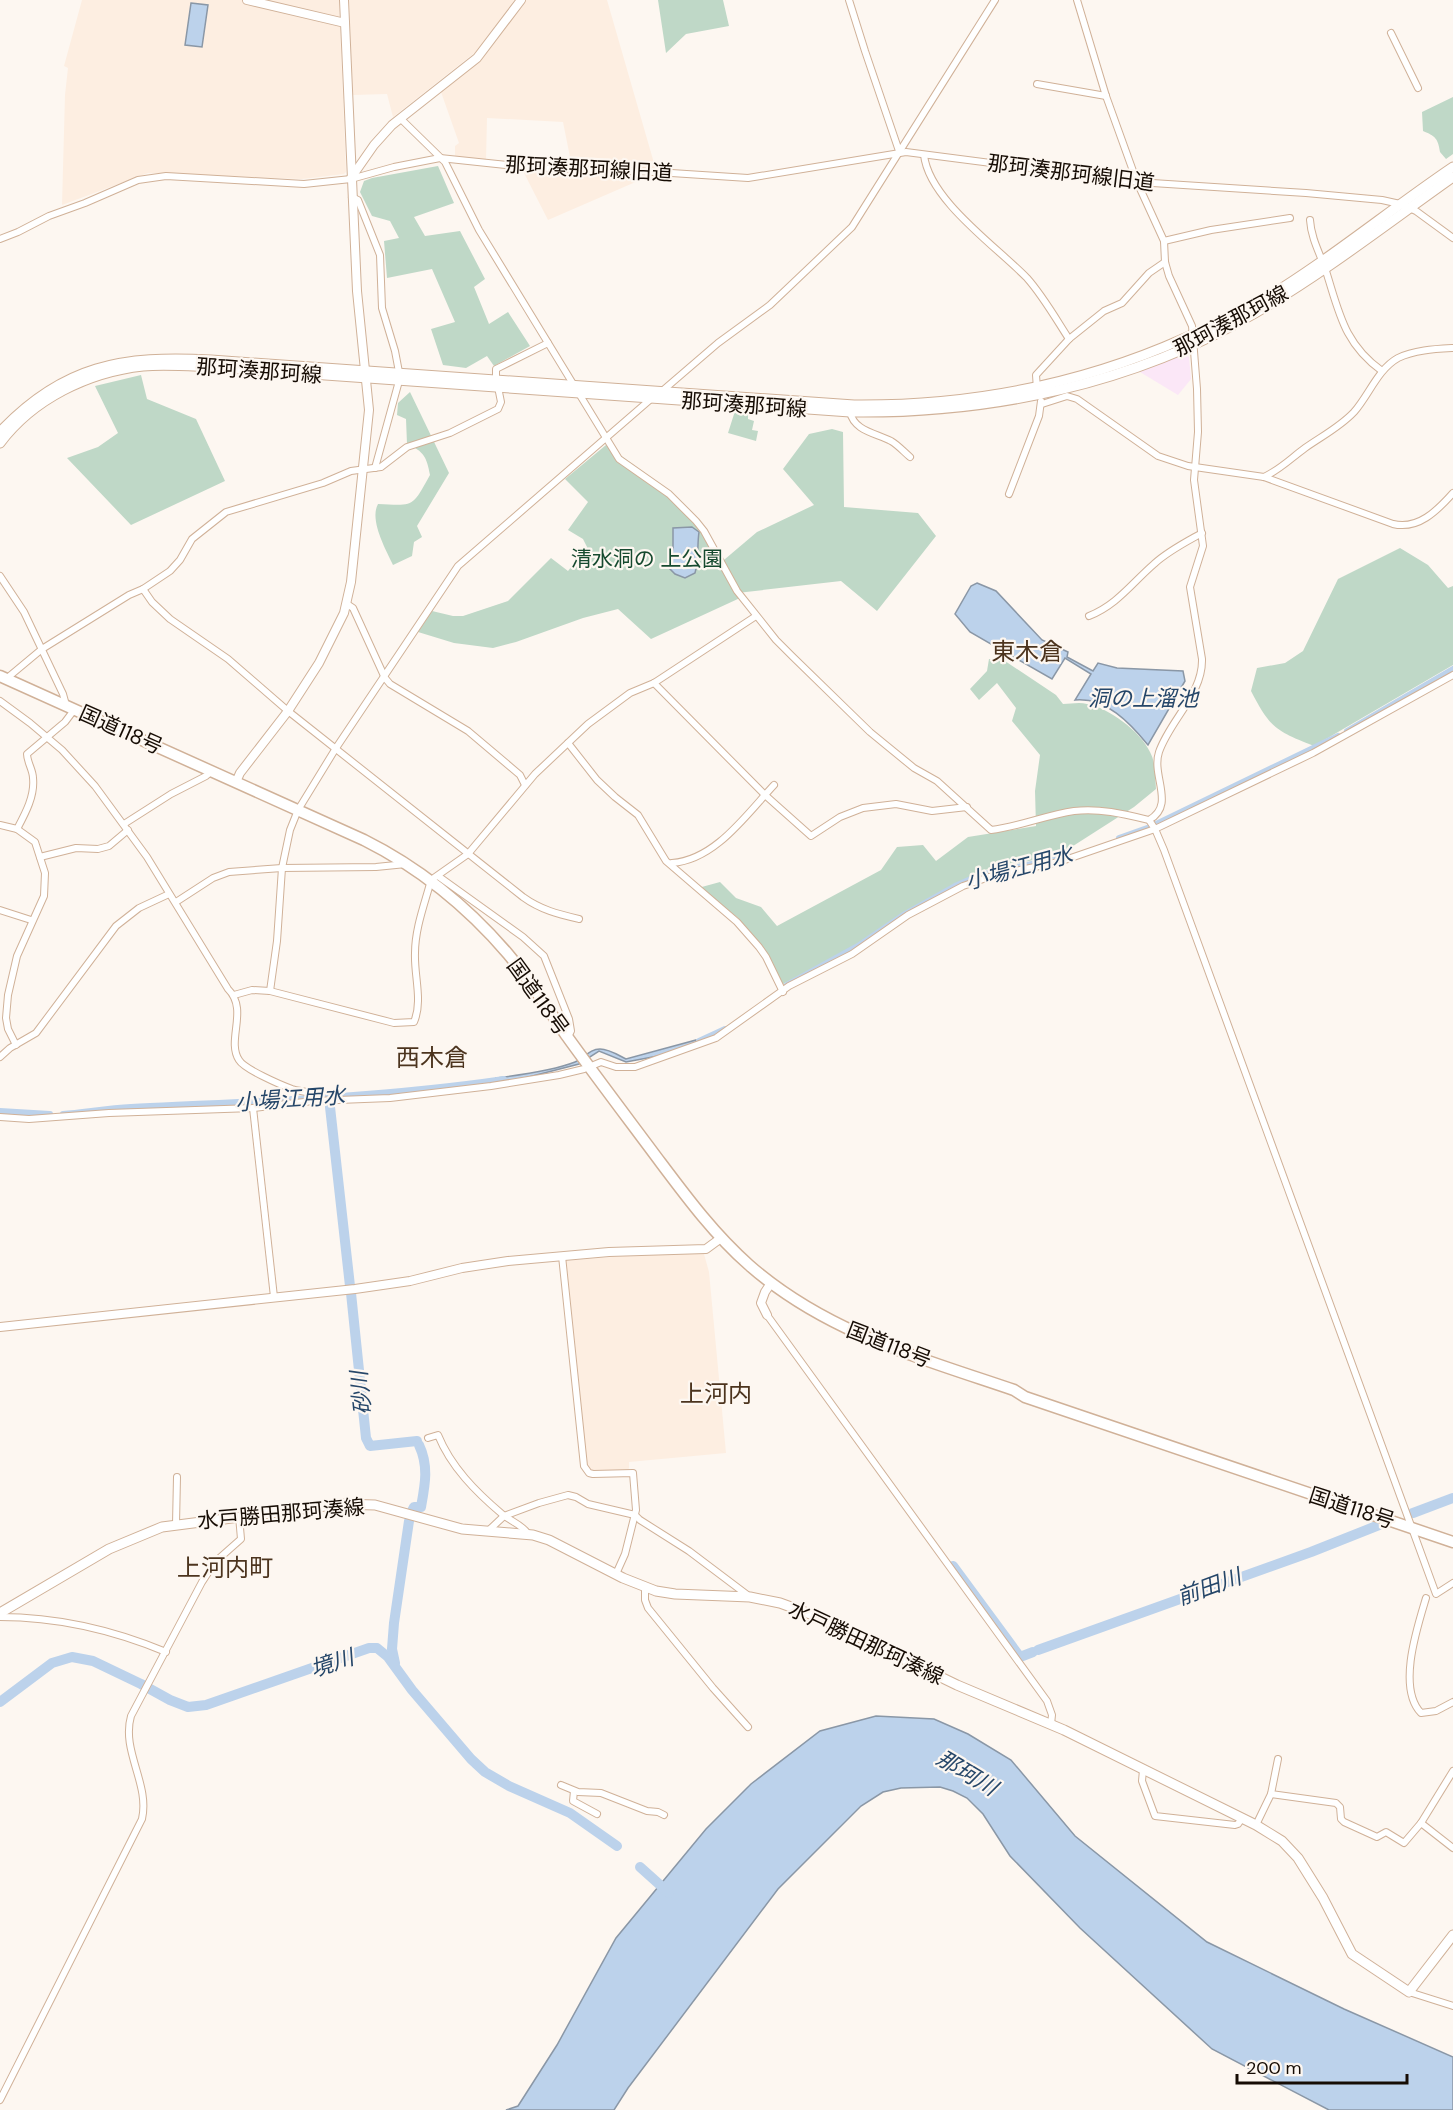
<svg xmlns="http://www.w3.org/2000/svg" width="1453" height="2110" font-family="'DM Sans','Noto Sans JP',sans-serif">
	<rect width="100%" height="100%" fill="#fdf7f1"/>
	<!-- commercial -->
	<polygon fill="#fbe7f7" points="1182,353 1189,357 1191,379 1178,395 1140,372"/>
	<!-- built -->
	<g fill="#fdeee1">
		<polygon points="82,0 339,0 346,172 344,174 302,179 148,173 62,205 65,95 68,68 64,66"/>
		<polygon points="349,0 514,0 482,47 393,117 387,94 353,95"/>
		<polygon points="526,0 607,0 656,170 654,174 548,220 523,171 573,172 563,122 487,118 486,160 455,156 455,146 459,143 441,92 481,60"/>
		<polygon points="661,1253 704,1254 709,1272 726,1453 629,1462 629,1468 627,1471 592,1471 587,1468 564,1261"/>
	</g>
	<!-- green -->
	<g fill="#bfd8c7">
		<polygon points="658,0 723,0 729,26 686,34 666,53"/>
		<path d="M1453 97V154L1446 159 1440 152C1438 138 1435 136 1423 131L1422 112Z"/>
		<polygon points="438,166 454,203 414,217 425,236 460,231 485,279 474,287 489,324 508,312 530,346 494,366 487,356 466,368 443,365 431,329 455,322 432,269 387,278 384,241 399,238 390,221 372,216 360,192 364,181 372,178"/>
		<polygon points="141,375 147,399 196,419 225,481 131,525 67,458 98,447 118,433 95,386"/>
		<path d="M410 392 449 473 417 526 422 537 414 542 412 556 393 565C386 550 369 520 378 504 415 506 412 507 430 475 427 458 424 451 407 444L406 419 397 415 398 403Z"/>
		<polygon points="735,411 748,414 748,419 754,421 752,430 758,431 756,441 728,433"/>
		<polygon points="832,429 843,432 844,507 918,513 936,536 877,611 841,581 737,593 740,598 651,639 618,609 583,618 516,642 493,648 454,643 418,632 432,611 453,616 463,616 508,601 551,558 568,571 587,547 583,539 568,530 588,502 565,479 606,445 666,488 702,531 718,565 757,532 814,505 783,469 809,434"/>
		<path d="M1400 548 1428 565 1448 588 1453 586V665L1314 746C1276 731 1270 728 1251 691L1257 668 1285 663 1303 651 1338 579Z"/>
		<path d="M989 659 1005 661 1056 695 1063 704C1071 704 1079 702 1087 704 1109 708 1140 731 1150 752 1156 763 1155 776 1156 789L1134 807 1059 855 984 870 907 911 856 946 783 984 763 948 737 917 698 888 720 882 736 898 761 907 777 926 881 870 897 847 923 845 936 861 968 837 1036 826 1035 791 1040 755 1012 721 1016 708 997 683 979 700 970 689 987 671Z"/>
	</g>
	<!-- water -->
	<g fill="#bcd2eb" stroke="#8a97a6" stroke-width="1.5">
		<polygon points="191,3 208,5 202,47 185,45"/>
		<path d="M692 527 699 532C697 545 699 560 695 573L685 578 675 574 669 568 673 548V528Z"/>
		<path d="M977 583 996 591 1042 640 1068 652 1067 657 1093 671 1098 663 1117 668 1183 671 1185 681 1148 745C1130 723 1106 697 1075 700L1091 674 1065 658 1052 679 970 632 955 614 971 586Z"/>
		<path d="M696 1040 697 1044 658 1056 626 1062 599 1051 579 1064 517 1080 497 1082 496 1078C521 1075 552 1071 575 1062 585 1058 589 1049 600 1049 609 1049 618 1055 626 1059Z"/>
		<polygon points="876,1716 934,1719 968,1734 1011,1760 1075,1836 1207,1942 1344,2009 1453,2057 1453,2110 1329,2110 1212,2049 1080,1928 1010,1856 983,1814 967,1798 953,1791 940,1787 901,1788 883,1792 861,1806 778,1889 628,2088 614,2110 506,2110 518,2106 557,2045 616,1938 706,1829 751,1784 820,1731"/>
	</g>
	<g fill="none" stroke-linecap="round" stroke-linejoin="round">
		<!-- canal -->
		<g stroke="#bcd2eb" stroke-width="6">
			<polyline points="1347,731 1453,669"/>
			<polyline points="1119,838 1150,827 1338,736"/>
			<polyline points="787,985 858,946 905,914 955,886 980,875 1069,856"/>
			<polyline points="699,1041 725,1029"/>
			<polyline points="0,1111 50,1114"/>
			<path d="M63 1114C86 1112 109 1108 131 1107 256 1101 380 1097 504 1079"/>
		</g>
		<!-- river -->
		<g stroke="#bcd2eb" stroke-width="10">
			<polyline points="330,1107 350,1286"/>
			<polyline points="351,1293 366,1438 370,1446 417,1441"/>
			<path d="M412 1511 414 1507H421C425 1485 429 1466 419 1445"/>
			<polyline points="1413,1513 1453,1498"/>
			<polyline points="953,1566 1020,1657 1033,1652"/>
			<polyline points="1038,1650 1311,1552 1379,1525"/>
			<polyline points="395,1663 392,1649 394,1623 409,1521"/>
			<polyline points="0,1702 52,1663 72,1657 93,1661 141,1684 170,1700 188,1707 206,1705 369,1648 377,1648 388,1657 412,1690 471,1759 485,1772 509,1786 570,1813 617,1846"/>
			<polyline points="640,1867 669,1893"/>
		</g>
		<!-- street casing -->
		<g stroke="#d0b198" stroke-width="8">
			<g id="street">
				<polyline points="849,0 865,51 899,151"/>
				<path d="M1077 0 1106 96 1137 182 1164 241 1165 262 1169 276 1192 326 1197 389 1198 432 1194 480 1203 546 1190 587 1202 659C1203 694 1170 720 1159 752 1151 776 1176 805 1149 820"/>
				<polyline points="1391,33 1418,88"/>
				<polyline points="1037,84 1106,96"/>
				<path d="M400 118 445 162 479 230 619 459 669 494 696 521 704 531 737 591 776 640 792 656 870 732 914 768 937 781 991 830C1019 827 1046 815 1074 811 1100 808 1124 814 1149 820L1155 829 1164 850 1436 1594 1453 1583"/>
				<path d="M924 155C929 200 997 247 1027 278 1043 296 1056 319 1069 339"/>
				<polyline points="352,197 358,200 380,255 382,308 395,351 399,372"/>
				<path d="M1310 220C1311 237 1319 252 1325 268 1339 311 1343 343 1382 371"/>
				<polyline points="0,239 18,232 49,216 85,203 138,180 166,176 304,184 351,179 394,167 440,158 535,168 656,172 748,178 906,152 1137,182 1306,193 1382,200 1400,204 1416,211 1453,238"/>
				<polyline points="1164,241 1211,230 1290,218"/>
				<polyline points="496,379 496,369 548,343"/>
				<polyline points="1037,389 1036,375 1069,339 1104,311 1122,303 1149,273 1165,262"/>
				<polyline points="661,392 718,343 770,305 852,227 995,0"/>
				<path d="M1042 404 1067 396 1077 399 1158 456 1188 466 1264 477 1393 524C1418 530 1437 511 1453 493"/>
				<path d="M850 412C854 431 876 433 891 441 898 445 904 452 910 457"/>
				<polyline points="375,468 399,381"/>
				<path d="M1264 477C1281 469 1290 459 1305 448 1322 436 1340 427 1354 412 1369 395 1378 369 1398 358 1414 350 1435 349 1453 348"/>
				<polyline points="1009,494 1039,416 1041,401"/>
				<polyline points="0,576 24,612 63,694 66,705"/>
				<path d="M143 589 152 602 170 619 228 659 288 711 523 897C541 910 558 914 579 919"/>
				<polyline points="347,604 353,608 385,678 390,684 468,731 520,775 525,785"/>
				<path d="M1089 616C1117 605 1132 583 1154 564 1168 551 1186 542 1202 533"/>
				<polyline points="6,679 42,649 129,595 143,589 170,571 180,560 192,539 226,512 323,483 351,471 381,467 407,447 450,433 498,409 501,402 498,387"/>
				<polyline points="654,683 765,795 811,836 840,817 863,808 896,804 932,811 967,807"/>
				<path d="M0 701 30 723 62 750 95 786 147 857 228 989C249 1010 226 1040 239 1060 244 1069 281 1085 292 1089 298 1091 304 1091 310 1093L313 1101"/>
				<polyline points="568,743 597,780 615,797 638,815 666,861 737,922 759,947 766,957 783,992"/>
				<polyline points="124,824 171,794 206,776 212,771"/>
				<polyline points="0,825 17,829 35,842 45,873 44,896 17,956 8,995 6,1018 8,1029 16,1045"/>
				<path d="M17 829C25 814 35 796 33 778 33 770 27 762 27 754L65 722 74 710"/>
				<polyline points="40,857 76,848 98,849 109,846 128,830"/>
				<path d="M672 863C715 860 746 815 774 785"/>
				<polyline points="438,876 523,937 544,956 569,1019 571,1031 568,1037"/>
				<polyline points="176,902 213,878 229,872 282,868 376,867 406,864"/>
				<polyline points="0,910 31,920"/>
				<polyline points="270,991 277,941 282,868 290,830 298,810 336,748 458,566 652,398"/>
				<path d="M234 995 252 990 270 991 394 1023 414 1022C423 1001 414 976 415 953 415 928 425 903 431 880L468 854 535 774 588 724 630 693 654 683 756 616"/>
				<polyline points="0,1057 10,1048 36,1033 116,926 139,908 169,894"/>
				<polyline points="253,1108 274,1297"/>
				<polyline points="0,1117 29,1119 109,1113 253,1108 313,1101 390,1098 491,1086 559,1075 584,1069 601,1062 616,1067 635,1067 716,1038 789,986 852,954 908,915 963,886 995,875 1059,862 1155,829 1313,753 1453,675"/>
				<polyline points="562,1256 584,1466 589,1473 593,1474 633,1473 636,1510 625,1554 616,1574"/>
				<polyline points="767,1315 1047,1701 1052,1715 1051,1724"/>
				<path d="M428 1438 438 1435C451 1467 476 1492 502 1514 510 1521 523 1525 528 1534"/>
				<polyline points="176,1524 177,1477"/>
				<polyline points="488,1531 504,1516 539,1503 568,1495 576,1497 588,1504 635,1515 640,1520 689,1551 750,1597"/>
				<polyline points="645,1588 645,1600 648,1608 713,1688 748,1727"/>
				<path d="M1426 1598C1417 1628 1397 1688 1421 1713L1436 1711 1453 1702"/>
				<path d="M0 1617C57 1617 113 1630 166 1652"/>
				<polyline points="1143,1770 1142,1781 1155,1816 1235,1825 1238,1824 1242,1818"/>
				<polyline points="561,1785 578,1792 601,1793 647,1811 658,1812 664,1815"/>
				<polyline points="574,1791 573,1801 597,1814"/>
				<polyline points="1271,1794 1336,1803 1340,1807 1341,1819 1344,1822 1377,1837 1386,1832 1404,1843 1421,1823 1453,1848"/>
				<polyline points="1421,1823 1453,1771"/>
				<polyline points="1256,1825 1271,1794 1278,1759"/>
				<polyline points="1409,1992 1453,2006"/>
				<path d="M0 2100 142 1819C150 1784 121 1751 131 1716L202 1582 215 1562 241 1539 239 1516"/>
			</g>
		</g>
		<!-- secondary casing -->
		<g stroke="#d0b198" stroke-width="10">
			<g id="secondary">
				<polyline points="247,0 345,23"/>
				<polyline points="351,178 374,145 392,125 477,58 521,0"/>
				<polyline points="236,782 240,773 288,711 319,663 344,613 351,582 369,410 357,291 344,0"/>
				<polyline points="767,1315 761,1303 765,1292 771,1283"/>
				<polyline points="0,1327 355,1289 410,1281 462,1268 508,1261 609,1252 706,1249 721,1238"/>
			</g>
		</g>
		<!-- primary casing -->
		<g stroke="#d0b198" stroke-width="11">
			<g id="primary">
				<path d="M0 432C63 365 123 355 211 360L854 405C969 406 1080 385 1185 338 1207 328 1230 319 1251 307 1322 266 1385 213 1453 167"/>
				<path d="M0 443C33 399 88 372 143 366 166 364 189 366 212 367L850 412C991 414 1133 384 1255 313 1324 273 1388 223 1453 177"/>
				<polyline points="0,1613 109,1549 162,1527 341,1504 375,1505 462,1529 533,1535 549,1540 623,1578 656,1591 675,1594 750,1597 780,1603 813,1615 957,1685 1064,1730 1256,1825 1282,1841 1298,1858 1323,1898 1352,1954 1409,1992 1453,1935"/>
			</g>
		</g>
		<!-- highway casing -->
		<g stroke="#d0b198" stroke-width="13">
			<path id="highway" d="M0 676 364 840C420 868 467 906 508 954 529 979 547 1008 566 1035 597 1078 629 1120 661 1163 688 1199 715 1235 749 1265 825 1332 920 1358 1014 1390L1025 1397 1453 1542"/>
		</g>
		<!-- street -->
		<use href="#street" stroke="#fff" stroke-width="6"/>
		<!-- secondary -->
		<use href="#secondary" stroke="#fff" stroke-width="8"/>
		<!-- primary -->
		<use href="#primary" stroke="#fff" stroke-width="9"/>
		<!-- highway -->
		<use href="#highway" stroke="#fff" stroke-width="10"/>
	</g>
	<g text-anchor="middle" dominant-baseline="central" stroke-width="4.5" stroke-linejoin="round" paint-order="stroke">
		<!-- street labels -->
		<g font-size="21" fill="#160c04" stroke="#fdf7f1">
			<text transform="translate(589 169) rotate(3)">那珂湊那珂線旧道</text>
			<text transform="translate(1071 173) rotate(7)">那珂湊那珂線旧道</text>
			<text transform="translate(1231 321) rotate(-28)">那珂湊那珂線</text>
			<text transform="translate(259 371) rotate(4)">那珂湊那珂線</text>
			<text transform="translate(744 405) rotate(4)">那珂湊那珂線</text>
			<text transform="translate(121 730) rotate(24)">国道118号</text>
			<text transform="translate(538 997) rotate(54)">国道118号</text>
			<text transform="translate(889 1345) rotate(21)">国道118号</text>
			<text transform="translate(1352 1508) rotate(18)">国道118号</text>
			<text transform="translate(281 1514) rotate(-5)">水戸勝田那珂湊線</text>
			<text transform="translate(866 1643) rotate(25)">水戸勝田那珂湊線</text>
		</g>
		<!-- park labels -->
		<g font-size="21" fill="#164a2f" stroke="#fdf7f1">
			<text x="647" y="559">清水洞の 上公園</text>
		</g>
		<!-- water labels -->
		<g font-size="22" font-style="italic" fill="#254669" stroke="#fdf7f1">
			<text x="1143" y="698">洞の上溜池</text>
			<text transform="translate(1019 868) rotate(-15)">小場江用水</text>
			<text transform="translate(290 1099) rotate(-4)">小場江用水</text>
			<text transform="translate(361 1393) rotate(-96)">砂川</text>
			<text transform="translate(1209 1587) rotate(-20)">前田川</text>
			<text transform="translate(332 1663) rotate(-18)">境川</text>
			<text transform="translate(967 1773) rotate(31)">那珂川</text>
		</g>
		<!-- quarter labels -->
		<g font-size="24" fill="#4c341e" stroke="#fdf7f1">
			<text x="1027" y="651">東木倉</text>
			<text x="432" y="1057">西木倉</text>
			<text x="716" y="1393">上河内</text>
			<text x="225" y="1567">上河内町</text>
		</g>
	</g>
	<!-- scale -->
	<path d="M1237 2074v9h170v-9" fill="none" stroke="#160c04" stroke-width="3"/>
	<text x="1246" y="2074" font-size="18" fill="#160c04" stroke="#fdf7f1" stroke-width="4.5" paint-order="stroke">200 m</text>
</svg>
